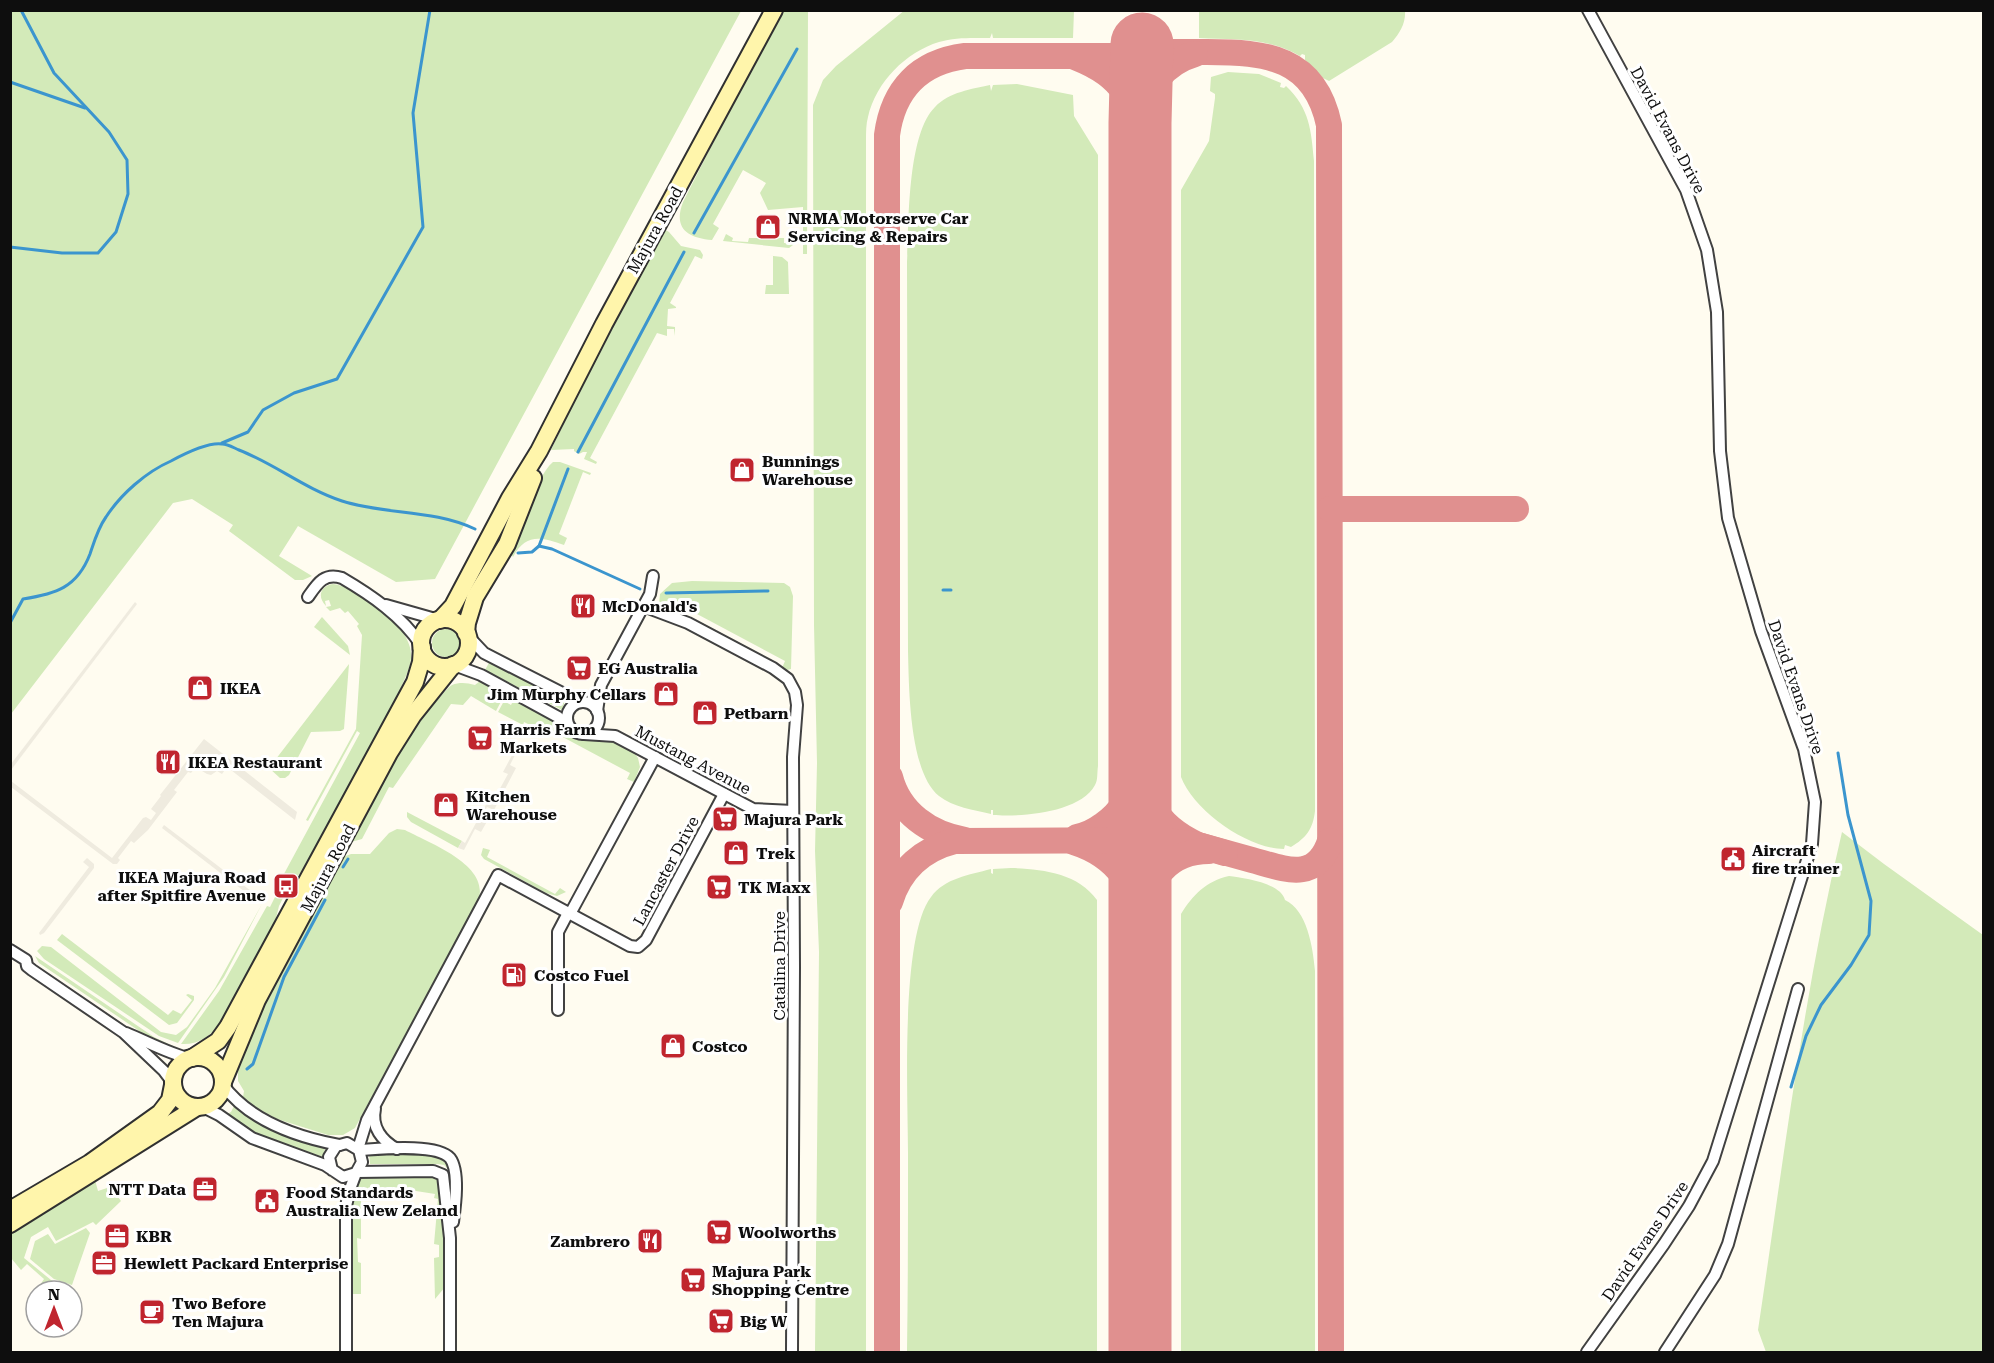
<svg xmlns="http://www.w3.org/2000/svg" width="1994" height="1363" font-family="'Roboto Serif',serif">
	<rect width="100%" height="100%" fill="#fffcf0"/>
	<!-- green -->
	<g fill="#d3eab9">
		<path d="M905 10 1074 11 1073 38H993L992 33 990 38C973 38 955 37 939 42 906 52 876 82 868 117 866 124 866 132 866 140V1352H815L819 952 815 851 817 763 814 625 813 105 823 80 836 66Z"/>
		<polygon points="10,11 11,10 741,11 435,579 396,582 298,526 279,556 312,576 303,580 295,580 229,531 233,525 192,499 173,503 11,714"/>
		<path d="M780 11H808L807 254H803V207L768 210 760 193 766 183 743 170 713 224 719 228 712 240C687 238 673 228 683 202Z"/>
		<path d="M1199 11 1405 10C1406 23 1400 33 1392 42L1329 81 1323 78 1305 60V55L1302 54 1300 56C1267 37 1235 40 1199 38Z"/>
		<path d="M1228 72 1259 74 1281 83 1280 87 1284 88 1286 86C1310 109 1311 130 1314 161L1315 811C1313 829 1306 838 1291 847L1285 845 1284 849C1248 849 1194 811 1181 777V190L1209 141 1215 98V94L1210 91 1211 77Z"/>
		<path d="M1017 84 1073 95 1074 116 1098 155V766C1097 773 1098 780 1095 785 1080 813 1021 817 993 815V810H991V814C974 810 953 807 939 796 909 772 909 687 908 651L907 262C909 223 907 135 935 107 949 92 972 89 990 85L991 91 993 85Z"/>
		<polygon points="662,228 669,232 681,246 700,250 703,255 702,259 695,256 670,303 676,307 676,308 668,309 667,326 675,327 675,336 674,329 667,329 667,336 657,333 590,458 597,462 596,464 584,459 587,452 583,452 579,454 574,451 574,449 551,450 573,403 570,400"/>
		<polygon points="726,234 733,238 732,241 748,242 749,238 784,238 784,243 793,243 793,245 789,248 723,241"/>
		<polygon points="765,255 782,257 788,262 789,294 765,294 766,285 773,285 773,256"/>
		<path d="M553 462H560L591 473 590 475 583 472 559 534 567 538 564 545C541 537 526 533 513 557L511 554C521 531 535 477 553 462Z"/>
		<polygon points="692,581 784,583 790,587 793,596 791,669 787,670 782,668 785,661 682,606 678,612 665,608 659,603 660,594 672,583"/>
		<path d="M333 584C356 586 386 614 404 628L402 631C418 655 410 666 400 690L304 869 291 883 286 881 283 888 278 885 360 733 357 731 308 821 306 820 356 729 362 635 357 626 359 624 348 611 345 613 340 608 330 611 326 607 331 606 329 600 325 601 326 606C317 597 320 586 333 584Z"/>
		<polygon points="322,617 348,646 350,655 314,627"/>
		<circle cx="446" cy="643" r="14"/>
		<polygon points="490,661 565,701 562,710 485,670"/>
		<polygon points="349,664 344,729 340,731 311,732 289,775 285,778 280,778 269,768"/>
		<path d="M480 681 505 694 496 711 471 696 463 705 451 704 393 788 389 787 362 839 351 842C377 793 400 738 439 698 443 694 447 688 452 685 460 682 467 683 475 685Z"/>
		<polygon points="514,699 560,723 575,738 587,739 607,737 633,751 638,758 640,767 634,782 627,779 630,773 544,727 541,725 538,729 524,722 523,725 498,712 504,701 511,705"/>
		<polygon points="407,812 462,841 458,848 411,822 407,817"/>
		<path d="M397 829 405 830C429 843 488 864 479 898L355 1128 343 1135H328L277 1119 260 1110 243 1097 244 1091 238 1081V1070L260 1012 343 857 351 854H370L389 833Z"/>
		<path d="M1842 832 1884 864 1983 935V1352H1766L1758 1330C1783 1164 1803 996 1842 832Z"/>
		<polygon points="483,848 490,850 487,857 555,894 560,888 566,892 557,896 546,893 484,859 481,855"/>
		<path d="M1011 868C1042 869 1078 873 1097 900V1352H907C908 1286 908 1219 908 1153 908 1098 900 937 931 897 945 878 969 875 991 869V873L993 874V869Z"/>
		<path d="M1229 876C1244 878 1281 883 1285 900 1307 910 1313 947 1315 971V1352H1181V914C1193 895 1206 881 1229 876Z"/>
		<path d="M279 889 286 892 279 906 274 926 221 1022C211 1036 199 1045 181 1044L219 991 267 906 270 907Z"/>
		<polygon points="262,904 224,977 178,1043 159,1036 44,959 37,951 42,946 51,947 161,1032 176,1035 187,1027 215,988"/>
		<polygon points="62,934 168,1015 173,1010 181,1014 192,1000 186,995 188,994 194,996 194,1000 177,1023 169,1025 57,940"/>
		<polygon points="35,956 154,1037 173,1046 172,1048 151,1039 39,963"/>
		<path d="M234 1106C263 1128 291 1136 325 1147L324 1157 280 1144 253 1133 227 1114 231 1112Z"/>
		<path d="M369 1153C393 1154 435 1146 450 1168L448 1169 444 1165 438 1164H370Z"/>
		<polygon points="430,1175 439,1181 445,1220 445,1287 435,1299 434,1258 439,1257 439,1245 434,1244 438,1199 434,1198 435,1194 416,1191 361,1192 361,1239 357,1238 358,1262 361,1263 361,1294 351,1294 352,1195 356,1182 360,1177"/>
		<polygon points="95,1180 98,1191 116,1185 123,1193 118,1197 121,1201 96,1225 93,1222 56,1241 48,1227 31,1237 24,1258 51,1280 76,1290 43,1290 38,1288 44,1279 27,1264 21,1270 11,1258 10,1231"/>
		<polygon points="86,1228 90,1233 72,1285 54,1279 30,1259 35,1241 48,1234 55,1244"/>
	</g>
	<!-- plaza -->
	<g fill="#efebdf">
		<polygon points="135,602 137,604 11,770 11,764"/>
		<polygon points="204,739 297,812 295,820 227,767 222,774 217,771 211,775 207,774 202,771 207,765 201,760 191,773 188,772 174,790 177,792 148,830 134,843 131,841 118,858 120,860 117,864 113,864 11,787 11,781 112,858 143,818 146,817 151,820 156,813 151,809 161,796 160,795"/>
		<polygon points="518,744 520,745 510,765 516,768 494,810 487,807 483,814 489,818 481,832 475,829 464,850 458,848 462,841 465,843 488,801 492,803 508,774 503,772"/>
		<polygon points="164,825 255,894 253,898 162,828"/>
		<polygon points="87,858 94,864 94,868 44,933 40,935 39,933 89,867 83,862"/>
	</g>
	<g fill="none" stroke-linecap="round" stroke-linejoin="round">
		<!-- stream -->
		<g stroke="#3b95ce" stroke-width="3">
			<polyline points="10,82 85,108"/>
			<polyline points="694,233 797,49"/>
			<polyline points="10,247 62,253 98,253 116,232 128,194 127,160 109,132 54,73 21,10"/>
			<polyline points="222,443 248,432 263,410 294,393 337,379 423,227 413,113 430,10"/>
			<polyline points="578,452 684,252"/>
			<polyline points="539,546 568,469"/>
			<polyline points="518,553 532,552 539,546 552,549 640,589"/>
			<polyline points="943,590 951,590"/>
			<polyline points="666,593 768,591"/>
			<path d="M10 623 23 599C55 594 77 588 90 554 94 542 98 528 106 517 121 494 146 472 171 461 184 454 207 442 222 444 228 444 234 448 239 450 275 464 305 489 342 501 385 515 433 509 475 529"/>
			<polyline points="343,867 348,859"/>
			<polyline points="247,1069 253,1064 284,977 325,900"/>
			<polyline points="1791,1087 1806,1036 1821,1005 1851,965 1869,935 1871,901 1848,815 1838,753"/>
		</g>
		<!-- taxiway -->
		<g stroke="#e0908f" stroke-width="26">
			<path d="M1142 52C1164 52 1186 52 1207 52 1266 52 1315 57 1329 125L1331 1352"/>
			<path d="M1077 58C1125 77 1136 102 1140 152"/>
			<path d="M1140 123C1145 90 1161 64 1195 54"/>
			<polyline points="1330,509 1516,509"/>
			<path d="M1141 746C1141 794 1152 824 1198 845 1216 850 1234 855 1252 860 1285 869 1316 883 1330 841"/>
			<path d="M890 777C899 813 930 834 965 840"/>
			<path d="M1077 837C1087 835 1095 831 1103 825 1147 795 1141 737 1141 689"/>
			<path d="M1074 842C1118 856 1140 889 1140 935"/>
			<path d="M890 902C900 869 923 849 955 841L1160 840 1198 845 1225 853"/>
			<path d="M1140 917C1149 880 1167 851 1209 851"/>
			<path d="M887 1352V135C893 89 919 62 965 56H1142"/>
		</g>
		<!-- runway -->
		<polyline stroke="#e0908f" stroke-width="63" points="1140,1352 1140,123 1142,44"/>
		<!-- minor casing -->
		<g stroke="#414141" stroke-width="14">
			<g id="minor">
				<path d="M308 597C317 584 324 572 342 578 371 595 402 616 421 645"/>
				<polyline points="386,605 439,620"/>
				<polyline points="643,606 688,623 773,668 788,679 795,692 797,705 793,757 794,967 792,1352"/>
				<polyline points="468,636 484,653 580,702"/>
				<polyline points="454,665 481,675 558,717 570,728"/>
				<circle cx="583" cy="718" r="16"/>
				<polyline points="597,711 601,685 650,594 653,576"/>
				<polyline points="584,734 615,736 753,809 793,811"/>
				<polyline points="570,914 655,757"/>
				<polyline points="10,950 26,960 27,966 32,970 123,1032 164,1071 173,1083"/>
				<polyline points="558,1010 558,932 568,913"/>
				<path d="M126 1033C148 1042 167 1053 191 1059"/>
				<path d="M223 1085C249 1120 297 1137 339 1145"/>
				<polyline points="203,1107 219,1115 252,1138 325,1165 343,1177 356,1173 362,1162 359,1150 347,1143 336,1146 329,1157 332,1170"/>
				<path d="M375 1109C371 1127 382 1141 397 1149"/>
				<polyline points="358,1149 367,1120 498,875 630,946 638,947 646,940 724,794"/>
				<path d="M359 1150C379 1149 437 1143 450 1158 460 1171 455 1207 453 1222"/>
				<polyline points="357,1172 433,1171 443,1175 450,1238 450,1352"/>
				<polyline points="346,1352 346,1206 350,1189 356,1173"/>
				<polyline points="1587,1352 1664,1244 1689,1206 1713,1161 1812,844 1815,802 1804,749 1761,631 1728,518 1720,451 1717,312 1707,250 1686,190 1588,10"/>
				<polyline points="1665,1352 1715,1275 1728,1244 1798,989"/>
			</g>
		</g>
		<!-- secondary casing -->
		<g stroke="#303030" stroke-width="20">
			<g id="secondary">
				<circle cx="445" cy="643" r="24"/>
				<polyline points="440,620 453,606 510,498 539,451 604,324 774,10"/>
				<polyline points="466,633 467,623 475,597 507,544 533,478"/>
				<circle cx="198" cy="1082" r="25"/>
				<polyline points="192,1058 218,1041 228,1027 415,682 421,662 422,647"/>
				<polyline points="223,1082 257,1000 389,753 413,715 453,665"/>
				<polyline points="10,1210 90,1163 160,1113 170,1100 173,1085"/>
				<polyline points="10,1224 197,1107"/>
			</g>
		</g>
		<!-- minor -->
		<use href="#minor" stroke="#fff" stroke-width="10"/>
		<!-- secondary -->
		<use href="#secondary" stroke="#fff5ab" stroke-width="16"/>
	</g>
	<!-- icons -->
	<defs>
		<g id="shop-square" transform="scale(1.35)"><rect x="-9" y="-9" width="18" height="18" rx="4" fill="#c0252e" stroke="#fff"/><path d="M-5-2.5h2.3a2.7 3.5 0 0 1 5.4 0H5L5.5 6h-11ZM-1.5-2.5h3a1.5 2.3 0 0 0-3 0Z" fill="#fff"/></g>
		<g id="restaurant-square" transform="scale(1.35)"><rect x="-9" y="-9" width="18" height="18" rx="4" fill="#c0252e" stroke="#fff"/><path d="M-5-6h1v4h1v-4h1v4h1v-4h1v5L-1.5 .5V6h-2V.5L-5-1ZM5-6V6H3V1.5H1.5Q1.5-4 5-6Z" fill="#fff"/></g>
		<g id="supermarket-square" transform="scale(1.35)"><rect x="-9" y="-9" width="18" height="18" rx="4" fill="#c0252e" stroke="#fff"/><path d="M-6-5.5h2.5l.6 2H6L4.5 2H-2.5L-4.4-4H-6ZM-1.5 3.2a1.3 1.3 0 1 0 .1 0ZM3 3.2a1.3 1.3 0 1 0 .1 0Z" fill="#fff"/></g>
		<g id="civic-square" transform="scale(1.35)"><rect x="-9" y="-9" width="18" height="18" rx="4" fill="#c0252e" stroke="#fff"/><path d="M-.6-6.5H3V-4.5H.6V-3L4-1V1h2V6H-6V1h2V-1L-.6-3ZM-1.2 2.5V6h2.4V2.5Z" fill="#fff"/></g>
		<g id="bus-square" transform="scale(1.35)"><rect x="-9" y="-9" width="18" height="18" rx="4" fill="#c0252e" stroke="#fff"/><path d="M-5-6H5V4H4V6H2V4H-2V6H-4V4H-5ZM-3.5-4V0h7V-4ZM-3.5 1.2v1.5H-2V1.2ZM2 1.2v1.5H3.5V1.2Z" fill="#fff"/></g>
		<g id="fuel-square" transform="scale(1.35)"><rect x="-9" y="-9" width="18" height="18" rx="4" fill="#c0252e" stroke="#fff"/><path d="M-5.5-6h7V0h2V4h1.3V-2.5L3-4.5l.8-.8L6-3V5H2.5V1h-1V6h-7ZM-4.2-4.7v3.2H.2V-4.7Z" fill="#fff"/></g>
		<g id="office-square" transform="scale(1.35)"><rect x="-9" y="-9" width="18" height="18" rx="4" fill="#c0252e" stroke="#fff"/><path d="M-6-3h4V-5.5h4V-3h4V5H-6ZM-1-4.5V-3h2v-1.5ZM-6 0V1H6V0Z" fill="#fff"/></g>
		<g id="cafe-square" transform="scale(1.35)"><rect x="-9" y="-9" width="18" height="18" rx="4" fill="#c0252e" stroke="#fff"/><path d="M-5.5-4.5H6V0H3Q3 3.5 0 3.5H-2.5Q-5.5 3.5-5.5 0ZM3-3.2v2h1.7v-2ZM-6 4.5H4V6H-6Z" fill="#fff"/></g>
	</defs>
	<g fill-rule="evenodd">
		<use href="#shop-square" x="768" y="227"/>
		<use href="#shop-square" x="742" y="470"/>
		<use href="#restaurant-square" x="583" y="606"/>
		<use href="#supermarket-square" x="579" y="668"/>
		<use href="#shop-square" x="200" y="688"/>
		<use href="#shop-square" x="666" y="694"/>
		<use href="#shop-square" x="705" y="713"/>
		<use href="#supermarket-square" x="480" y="738"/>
		<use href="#restaurant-square" x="168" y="762"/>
		<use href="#shop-square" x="446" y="805"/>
		<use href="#supermarket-square" x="725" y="819"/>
		<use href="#shop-square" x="736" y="853"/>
		<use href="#civic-square" x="1733" y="859"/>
		<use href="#bus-square" x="286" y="886"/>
		<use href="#supermarket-square" x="719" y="887"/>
		<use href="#fuel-square" x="514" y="975"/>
		<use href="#shop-square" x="673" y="1046"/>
		<use href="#office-square" x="205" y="1189"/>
		<use href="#civic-square" x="267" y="1201"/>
		<use href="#supermarket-square" x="719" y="1232"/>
		<use href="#office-square" x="117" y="1236"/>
		<use href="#restaurant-square" x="650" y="1241"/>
		<use href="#office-square" x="104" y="1263"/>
		<use href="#supermarket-square" x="693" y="1280"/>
		<use href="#cafe-square" x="152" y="1312"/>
		<use href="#supermarket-square" x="721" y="1321"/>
	</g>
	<g text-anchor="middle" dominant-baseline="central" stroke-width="6" stroke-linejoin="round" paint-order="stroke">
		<!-- street labels -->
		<g font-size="16" fill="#0e0e0e" stroke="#fff">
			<text transform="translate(1668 130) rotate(62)">David Evans Drive</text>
			<text transform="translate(655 230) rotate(-61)">Majura Road</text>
			<text transform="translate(1796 687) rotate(71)">David Evans Drive</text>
			<text transform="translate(693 760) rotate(28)">Mustang Avenue</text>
			<text transform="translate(328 868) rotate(-62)">Majura Road</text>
			<text transform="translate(666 871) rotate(-62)">Lancaster Drive</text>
			<text transform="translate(779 966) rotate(-90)">Catalina Drive</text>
			<text transform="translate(1645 1241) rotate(-56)">David Evans Drive</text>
		</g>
		<!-- poi labels -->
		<g font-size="16" font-weight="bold" fill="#0e0e0e" stroke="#fff" text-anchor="start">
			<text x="788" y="218">NRMA Motorserve Car<tspan x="788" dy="18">Servicing &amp; Repairs</tspan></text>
			<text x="762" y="461">Bunnings<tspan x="762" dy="18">Warehouse</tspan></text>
			<text x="602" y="606">McDonald's</text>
			<text x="598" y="668">EG Australia</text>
			<text x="220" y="688">IKEA</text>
			<text x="646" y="694" text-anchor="end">Jim Murphy Cellars</text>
			<text x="724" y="713">Petbarn</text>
			<text x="500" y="729">Harris Farm<tspan x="500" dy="18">Markets</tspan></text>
			<text x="188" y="762">IKEA Restaurant</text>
			<text x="466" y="796">Kitchen<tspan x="466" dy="18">Warehouse</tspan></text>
			<text x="744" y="819">Majura Park</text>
			<text x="1752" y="850">Aircraft<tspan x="1752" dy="18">fire trainer</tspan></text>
			<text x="756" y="853">Trek</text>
			<text x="266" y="877" text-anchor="end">IKEA Majura Road<tspan x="266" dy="18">after Spitfire Avenue</tspan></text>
			<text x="738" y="887">TK Maxx</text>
			<text x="534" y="975">Costco Fuel</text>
			<text x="692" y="1046">Costco</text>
			<text x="186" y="1189" text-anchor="end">NTT Data</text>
			<text x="286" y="1192">Food Standards<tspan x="286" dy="18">Australia New Zeland</tspan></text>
			<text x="738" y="1232">Woolworths</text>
			<text x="136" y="1236">KBR</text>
			<text x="630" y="1241" text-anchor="end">Zambrero</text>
			<text x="124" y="1263">Hewlett Packard Enterprise</text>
			<text x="712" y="1271">Majura Park<tspan x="712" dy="18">Shopping Centre</tspan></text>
			<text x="172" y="1303">Two Before<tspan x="172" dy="18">Ten Majura</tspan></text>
			<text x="740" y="1321">Big W</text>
		</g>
	</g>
	<!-- border -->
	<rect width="1994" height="1363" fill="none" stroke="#0e0e0e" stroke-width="24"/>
	<!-- north arrow -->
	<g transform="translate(54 1309)"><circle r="28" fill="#ffffff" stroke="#9f9f9f" stroke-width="1.5"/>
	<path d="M0-4.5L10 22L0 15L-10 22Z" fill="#c0252e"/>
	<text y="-9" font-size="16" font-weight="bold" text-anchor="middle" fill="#0e0e0e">N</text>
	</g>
</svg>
